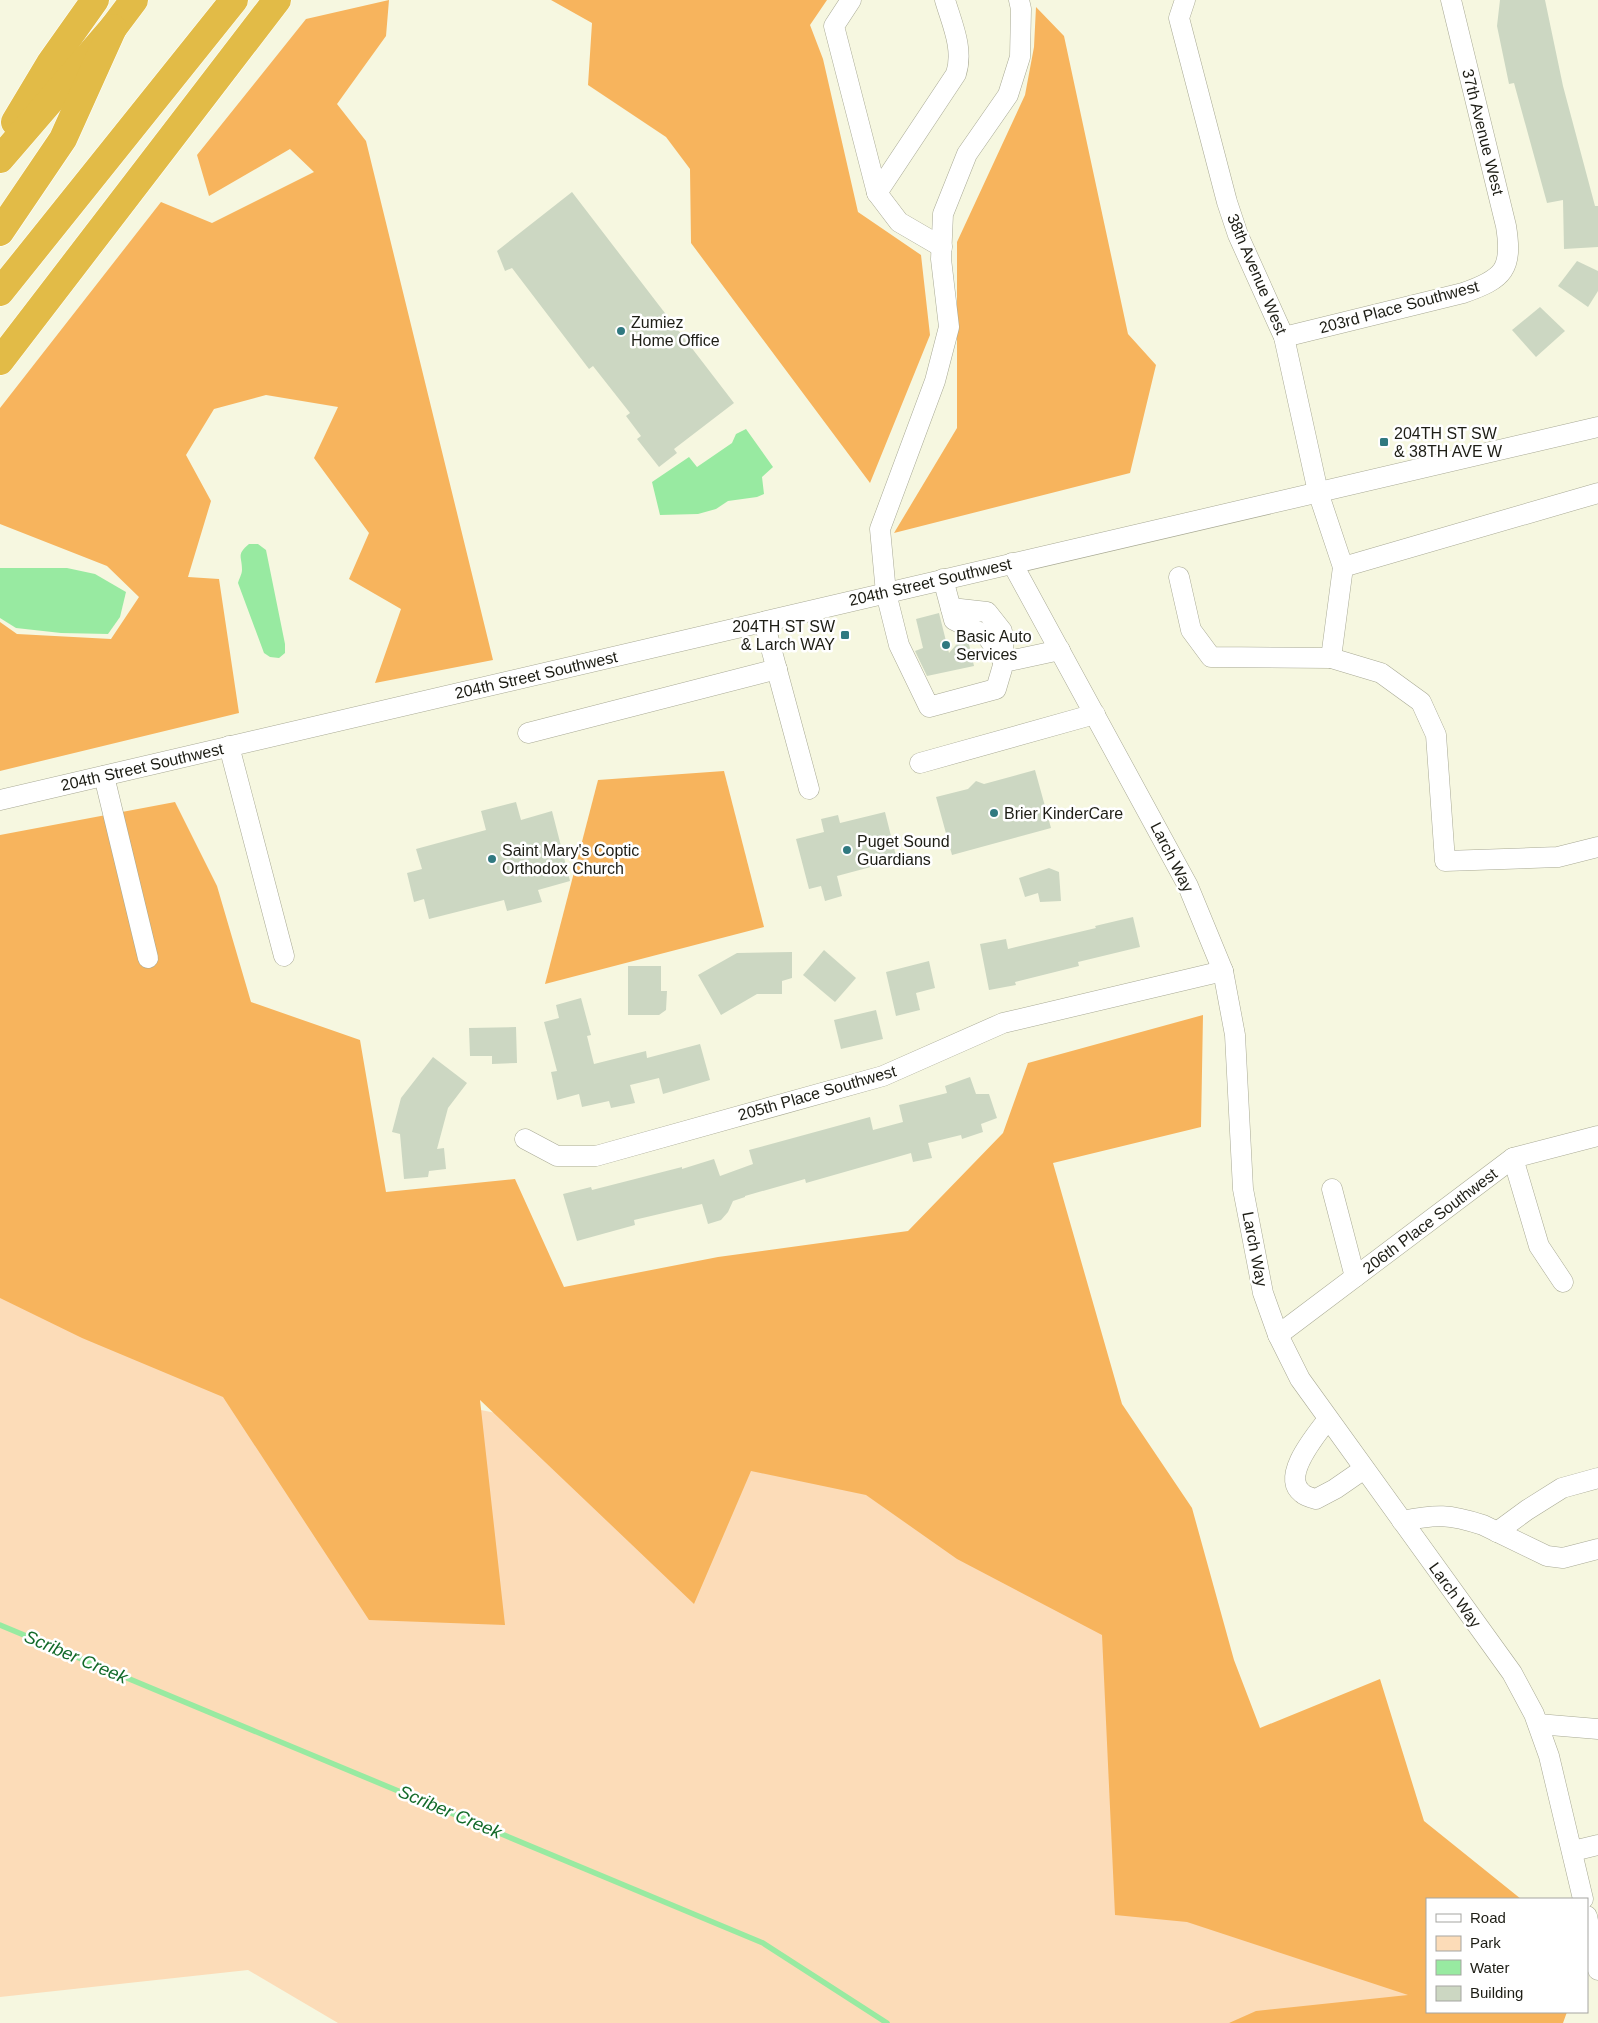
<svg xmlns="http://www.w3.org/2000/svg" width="1598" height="2023" font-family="Arial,sans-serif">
	<rect width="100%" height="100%" fill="#f6f7e0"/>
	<!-- green -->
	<polygon fill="#fcdcb8" points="0,1222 226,1360 675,1448 1076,1420 1427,2012 1466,2023 338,2023 248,1970 0,1997"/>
	<!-- forest -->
	<g fill="#f7b45d">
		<polygon points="389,0 386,36 337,104 366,141 493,660 375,683 401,609 349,579 369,533 314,458 338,407 266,395 214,409 186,455 211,501 188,577 219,579 239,713 0,771 0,622 17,634 111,639 139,597 107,566 0,524 0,408 161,202 212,223 314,172 290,149 209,196 197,155 306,19"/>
		<polygon points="551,0 827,0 810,25 823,59 858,212 921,255 930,335 870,483 691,243 690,169 666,137 588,85 592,23"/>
		<polygon points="1036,7 1064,36 1128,334 1156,365 1130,473 894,533 957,428 957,242 1025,95 1034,47"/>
		<polygon points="724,771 764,927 545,984 598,780"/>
		<polygon points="175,802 217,886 251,1002 360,1040 386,1192 515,1179 564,1287 718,1257 908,1231 1003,1133 1028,1063 1203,1015 1201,1127 1053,1163 1122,1404 1192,1508 1234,1660 1260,1728 1380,1679 1424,1821 1521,1899 1427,1899 1427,2012 1567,2012 1563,2023 1229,2023 1256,2011 1408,1995 1187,1922 1115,1915 1102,1635 957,1559 866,1495 751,1471 694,1604 480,1400 505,1625 369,1620 223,1397 82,1338 0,1298 0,835"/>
	</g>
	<!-- water -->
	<g fill="#98eaa1">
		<polygon points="746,429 773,467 762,477 764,494 757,497 728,501 716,509 698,514 660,515 652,482 689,457 697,467 732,443 736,434"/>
		<path d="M249 544H258L266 550 285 644V653L279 658 270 657 264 653 238 583C239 579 242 574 242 570 242 556 236 555 249 544Z"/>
		<polygon points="0,568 67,568 95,574 126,592 120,617 108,634 61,633 16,628 0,618"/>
	</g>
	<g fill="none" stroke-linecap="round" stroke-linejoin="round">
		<!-- stream -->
		<polyline stroke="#98eaa1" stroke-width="5.5" points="0,1625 763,1943 887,2023"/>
	</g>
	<!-- building -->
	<g fill="#ccd7c2">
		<polygon points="1500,0 1545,0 1563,86 1595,206 1598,206 1598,247 1564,249 1563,200 1547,203 1514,83 1509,84 1497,26"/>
		<polygon points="572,192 734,403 674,449 677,453 659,467 637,439 641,436 626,416 630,413 593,366 589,369 512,268 505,271 497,251"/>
		<polygon points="1577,261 1598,271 1598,291 1588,307 1558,286"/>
		<polygon points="1540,307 1565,331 1536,357 1512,330"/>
		<polygon points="939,613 949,653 963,637 968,640 974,666 927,676 915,651 923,648 916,619"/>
		<polygon points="1035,770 1051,828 952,855 936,797 968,789 976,781 984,784"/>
		<polygon points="516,802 521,820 552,811 570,881 538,890 542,902 507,911 504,900 429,919 424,899 414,902 407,873 422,869 416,849 486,830 481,811"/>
		<polygon points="885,812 897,860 837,876 842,896 825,901 821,886 809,889 796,839 824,832 821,819 838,815 840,823"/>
		<polygon points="1049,868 1059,872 1061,901 1040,902 1038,893 1025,897 1019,878"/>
		<polygon points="1133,917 1140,947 1078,962 1079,966 1015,982 1016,985 989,990 980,944 1006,939 1008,949 1096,928 1095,926"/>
		<polygon points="824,950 856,978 835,1002 803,975"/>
		<polygon points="792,952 792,978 782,981 782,994 757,994 721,1015 698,975 737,953"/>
		<polygon points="929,961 935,988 916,993 920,1010 896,1016 886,972"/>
		<polygon points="628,966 661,966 661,991 667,991 666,1010 659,1015 628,1015"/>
		<polygon points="581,998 591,1035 587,1036 594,1064 646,1051 647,1058 700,1044 710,1080 663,1094 659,1078 630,1085 635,1103 611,1108 609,1101 582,1107 579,1094 557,1100 551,1072 557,1071 544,1022 559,1018 556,1005"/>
		<polygon points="876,1010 883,1039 841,1049 834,1020"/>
		<polygon points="516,1027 517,1063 492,1064 492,1056 470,1056 469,1028"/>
		<polygon points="433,1057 467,1083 448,1108 437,1149 444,1148 446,1169 429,1171 428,1177 404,1179 400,1134 392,1132 401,1098"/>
		<polygon points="970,1077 976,1094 989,1094 997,1118 981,1124 983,1132 962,1139 961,1135 928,1143 932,1158 913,1162 911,1153 806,1183 805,1179 745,1196 745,1197 733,1201 728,1212 721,1220 708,1224 702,1204 634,1220 635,1225 577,1241 563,1194 591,1187 592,1190 682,1167 682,1169 714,1159 720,1176 753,1164 749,1150 870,1117 873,1130 903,1122 899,1105 947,1093 945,1086"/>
	</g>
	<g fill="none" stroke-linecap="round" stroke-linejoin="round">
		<!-- minor casing -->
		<g stroke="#a8a994" stroke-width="21">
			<g id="minor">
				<polyline points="851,0 834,26 877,193 899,222 942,247"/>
				<polyline points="1019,0 1021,9 1020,57 1008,95 967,154 943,214 941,259 949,327 935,381 880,529 886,593 899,645 929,707 996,689 1004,662 1060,650"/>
				<polyline points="1185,0 1179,18 1227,202 1238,235 1284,337 1318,492 1343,567 1598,493"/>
				<path d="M877 193 956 74C964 49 952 24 945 0"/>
				<path d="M1284 337 1463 293C1504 279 1513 269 1506 226L1451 0"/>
				<polyline points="1012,563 1188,886 1223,971 1235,1035 1243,1189 1263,1293 1278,1335 1300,1379 1512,1673 1534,1714 1549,1756 1583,1899"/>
				<polyline points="1179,577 1191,630 1211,657 1331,658 1381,673 1421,702 1436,735 1445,861 1558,857 1598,847"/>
				<polyline points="943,579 954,620 987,636 1004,662"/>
				<polyline points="951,608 987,612 1002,631 1004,660"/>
				<polyline points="764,622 809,789"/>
				<polyline points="1331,658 1343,567"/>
				<polyline points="528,733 777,669"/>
				<polyline points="229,746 284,956"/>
				<polyline points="920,763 1095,714"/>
				<polyline points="104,776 148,958"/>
				<polyline points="0,800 1598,427"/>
				<polyline points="525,1139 557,1156 596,1156 883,1076 1003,1023 1223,971"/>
				<polyline points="1513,1158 1539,1246 1563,1282"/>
				<polyline points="1332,1189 1355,1277"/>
				<polyline points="1278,1335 1513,1158 1598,1136"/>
				<path d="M1328 1419C1317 1434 1280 1476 1302 1493 1305 1496 1312 1498 1316 1499L1335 1489 1364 1469"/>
				<path d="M1402 1521C1437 1514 1449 1514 1483 1525L1547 1556 1563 1558 1598 1549"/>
				<polyline points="1497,1532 1527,1510 1562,1488 1598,1478"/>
				<polyline points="1538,1724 1598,1729"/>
				<polyline points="1573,1851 1598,1845"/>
				<polyline points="1587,1916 1598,1970"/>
			</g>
		</g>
		<!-- highway casing -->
		<g stroke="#fff" stroke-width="29">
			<g id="highway">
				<polyline points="15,122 51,62 95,0"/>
				<polyline points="0,159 113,28 134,0"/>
				<polyline points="0,232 63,139 113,28"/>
				<polyline points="0,292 234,0"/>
				<polyline points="0,361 277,0"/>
			</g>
		</g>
		<!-- minor -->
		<use href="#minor" stroke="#fff" stroke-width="20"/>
		<!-- highway -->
		<use href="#highway" stroke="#e2bb47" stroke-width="28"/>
	</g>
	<!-- markers -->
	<g fill="#307980" stroke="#fff" stroke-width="2">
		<circle cx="621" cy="331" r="5"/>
		<rect x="1379" y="437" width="10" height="10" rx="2.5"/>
		<rect x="840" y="630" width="10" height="10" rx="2.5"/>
		<circle cx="946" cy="645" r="5"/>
		<circle cx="994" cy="813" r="5"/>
		<circle cx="847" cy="850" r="5"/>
		<circle cx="492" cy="859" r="5"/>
	</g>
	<g text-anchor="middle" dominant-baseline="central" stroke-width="5" stroke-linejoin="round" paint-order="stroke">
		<!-- street labels -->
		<g font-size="16" fill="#1d1d15" stroke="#fff">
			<text transform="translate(1483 132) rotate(76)">37th Avenue West</text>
			<text transform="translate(1257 274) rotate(67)">38th Avenue West</text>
			<text transform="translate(1399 307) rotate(-15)">203rd Place Southwest</text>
			<text transform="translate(930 582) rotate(-13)">204th Street Southwest</text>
			<text transform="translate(536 675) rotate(-13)">204th Street Southwest</text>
			<text transform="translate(142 767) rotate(-13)">204th Street Southwest</text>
			<text transform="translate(1172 857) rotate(63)">Larch Way</text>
			<text transform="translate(817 1093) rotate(-16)">205th Place Southwest</text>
			<text transform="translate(1430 1221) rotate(-37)">206th Place Southwest</text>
			<text transform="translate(1255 1249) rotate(79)">Larch Way</text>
			<text transform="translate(1455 1595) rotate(54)">Larch Way</text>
		</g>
		<!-- poi labels -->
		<g font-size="16" fill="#1d1d15" stroke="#fff" text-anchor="start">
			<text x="631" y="322">Zumiez<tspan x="631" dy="18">Home Office</tspan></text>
			<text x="1394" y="433">204TH ST SW<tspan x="1394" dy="18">&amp; 38TH AVE W</tspan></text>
			<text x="835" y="626" text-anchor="end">204TH ST SW<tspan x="835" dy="18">&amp; Larch WAY</tspan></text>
			<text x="956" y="636">Basic Auto<tspan x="956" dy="18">Services</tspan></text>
			<text x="1004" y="813">Brier KinderCare</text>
			<text x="857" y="841">Puget Sound<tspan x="857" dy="18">Guardians</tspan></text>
			<text x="502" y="850">Saint Mary's Coptic<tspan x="502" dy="18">Orthodox Church</tspan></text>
		</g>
		<!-- water labels -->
		<g font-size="18" font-style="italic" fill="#126a29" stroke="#fff">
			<text transform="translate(76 1657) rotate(23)">Scriber Creek</text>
			<text transform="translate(450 1812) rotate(23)">Scriber Creek</text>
		</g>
	</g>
	<!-- legend -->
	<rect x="1426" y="1898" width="162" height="115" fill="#ffffff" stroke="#a5a5a1"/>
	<rect x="1436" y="1914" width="25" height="8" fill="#ffffff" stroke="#a5a5a1"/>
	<text x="1470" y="1923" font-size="15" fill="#1d1d15">Road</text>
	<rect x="1436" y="1936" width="25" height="15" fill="#fcdcb8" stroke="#a5a5a1"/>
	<text x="1470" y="1948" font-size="15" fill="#1d1d15">Park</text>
	<rect x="1436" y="1960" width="25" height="15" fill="#98eaa1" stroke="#a5a5a1"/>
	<text x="1470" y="1973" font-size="15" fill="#1d1d15">Water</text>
	<rect x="1436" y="1986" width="25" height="15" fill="#ccd7c2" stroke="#a5a5a1"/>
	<text x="1470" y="1998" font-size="15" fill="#1d1d15">Building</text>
</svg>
